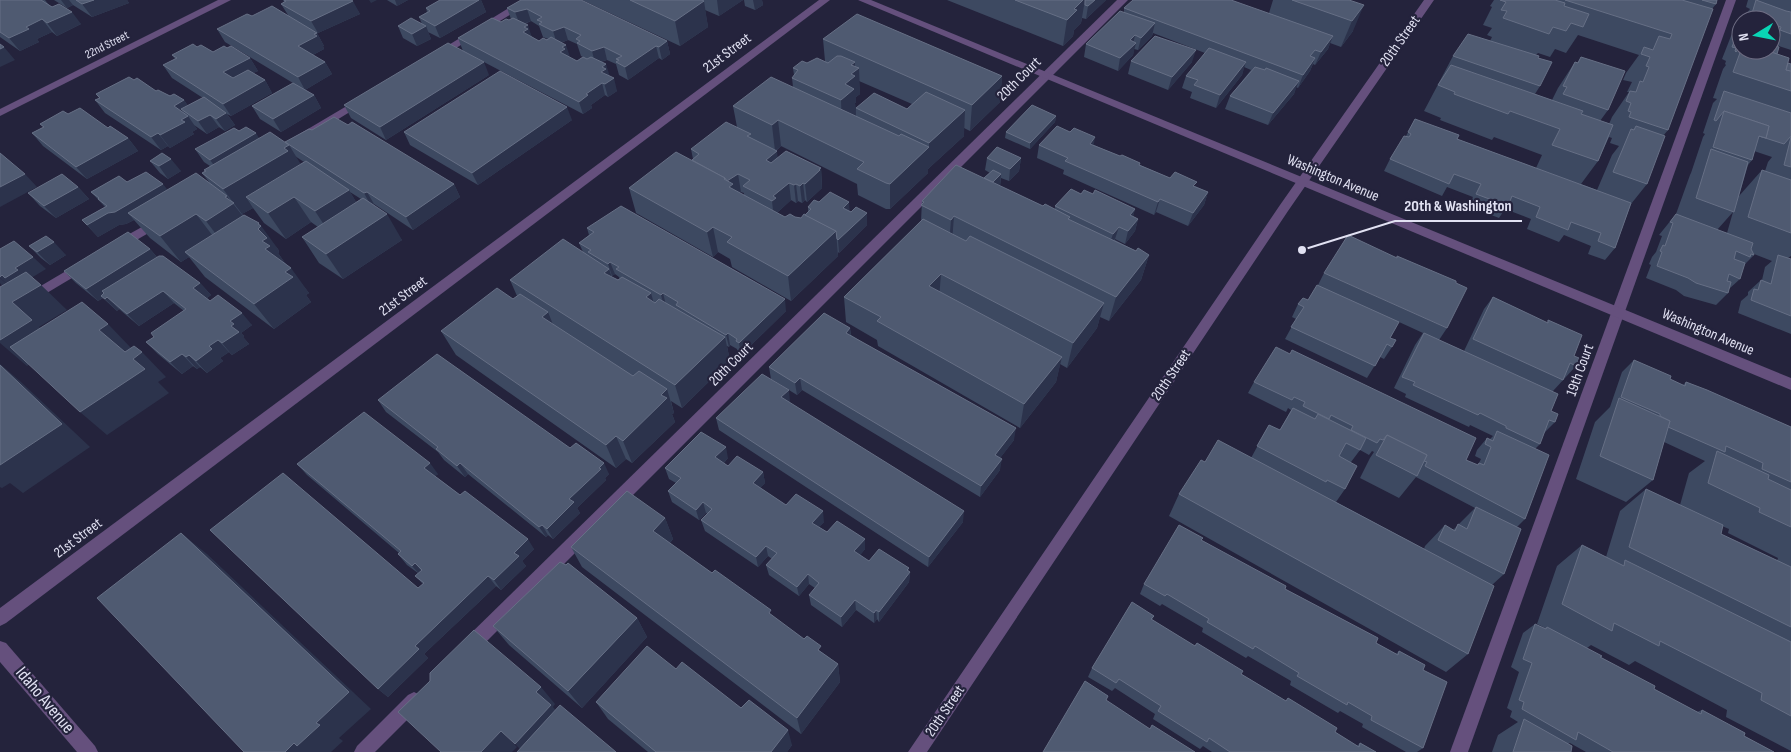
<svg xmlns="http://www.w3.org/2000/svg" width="1791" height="752" font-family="'Sofia Sans Condensed',sans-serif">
	<rect width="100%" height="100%" fill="#24233c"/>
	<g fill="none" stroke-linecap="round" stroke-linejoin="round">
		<!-- service -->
		<g fill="#65507d" fill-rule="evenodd">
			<polygon points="522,0 534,0 443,56 439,57 434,54"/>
			<polygon points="1117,0 1128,0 474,654 468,656 462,654 460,648 462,642"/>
			<polygon points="1726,0 1736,0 1468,752 1450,752"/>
			<polygon points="362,97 366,98 367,100 366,102 301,142 293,142 291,139"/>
			<polygon points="158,218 162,219 164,222 162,225 123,248 115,248 113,245 115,242"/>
			<polygon points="83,261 87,263 89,266 87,269 0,321 0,310"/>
			<polygon points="414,692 420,695 423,701 420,707 375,752 354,752 357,746 408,695"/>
		</g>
		<!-- minor -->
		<g fill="#65507d" fill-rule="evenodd">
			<polygon points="218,0 231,0 0,116 0,109"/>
			<polygon points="819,0 830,0 6,623 0,626 0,608"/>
			<polygon points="858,0 871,0 1791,378 1791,390"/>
			<polygon points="0,641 6,643 95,746 98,752 77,752 0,662"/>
		</g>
		<!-- tertiary -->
		<polygon fill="#65507d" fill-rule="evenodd" points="1424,0 1434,0 1288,211 927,752 908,752 1280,205"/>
	</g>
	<!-- wall -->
	<g fill="#3d4961" fill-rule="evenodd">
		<polygon points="0,0 45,0 49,5 81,24 57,36 52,32 37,39 39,42 20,51 0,37"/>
		<polygon points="54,0 127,0 129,3 92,17 73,5 67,8"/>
		<polygon points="283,0 351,0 360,14 318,33 306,27 317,33 324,46 323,46 324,49 313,55 325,62 332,74 305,90 314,95 321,108 281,132 260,119 252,106 293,83 225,42 217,29 252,16 288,15 281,4 284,2"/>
		<polygon points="387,0 408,0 397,6"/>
		<polygon points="440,0 481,0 486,12 440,38 428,32 431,39 417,46 403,38 398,26 422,24 419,17 427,12 426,8"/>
		<path d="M521 0 667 41 670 54 662 60 659 58 628 80 619 75 616 64 607 60 601 62 617 91 608 97 605 95 591 105 592 108 583 114 463 51 458 38 501 22 509 20 511 19 507 8ZM531 21 539 26 543 37 548 39 539 41 532 37 525 24ZM568 40 577 44 581 56 583 57 577 61 569 57 561 43Z"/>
		<polygon points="582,0 743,0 719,16 705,10 708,27 680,46"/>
		<polygon points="744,0 762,0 763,5 755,10 745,6"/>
		<polygon points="947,0 1106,0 1086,19 1082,18 1081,23 1074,30 1073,36 1063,46"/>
		<polygon points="1273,0 1349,0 1353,31 1341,47 1330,43 1328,49 1315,65 1313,64 1310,71 1298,88 1296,87 1294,94 1268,125 1225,109 1230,96 1251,70 1244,67 1242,75 1216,108 1190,98 1192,92 1182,88 1186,76 1205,53 1153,33 1152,36 1138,50 1134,49 1133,55 1118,71 1084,57 1086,44 1124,12 1124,8 1269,13"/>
		<path d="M1494 0H1717L1716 4 1712 9 1668 130 1663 136 1647 184 1631 204 1615 248 1605 260 1588 254 1591 246 1564 235 1559 242 1527 229 1531 219 1505 209 1499 218 1468 206 1473 197 1447 187 1442 196 1384 171 1390 159 1406 136 1415 119 1457 139 1536 168 1542 155 1494 137 1492 140 1440 120 1441 118 1424 111 1453 56 1490 41 1492 37 1487 35 1492 28 1483 25 1492 7 1490 6ZM1578 35 1639 55 1626 73 1623 80 1632 82 1627 92H1629L1612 117 1609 124 1600 121 1608 110 1581 57 1577 63 1575 62 1558 88 1552 100 1535 94 1540 86 1536 55 1538 53 1550 57 1555 49 1566 53ZM1609 137 1612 138 1610 143 1619 146 1612 155 1597 190 1581 184 1598 161Z"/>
		<path d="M1748 0H1791V50L1773 44 1777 54 1788 63 1791 64V256L1788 258 1791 259V334L1738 313 1741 301 1748 295V292L1761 280H1762L1765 267 1772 261 1754 254V255L1744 265 1740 279 1729 289 1728 293 1716 305 1684 296 1676 290 1646 278 1651 265 1649 264 1652 257 1656 252 1662 236 1659 235 1676 214 1690 175 1691 173 1703 137 1705 134 1703 133 1713 103 1717 99 1713 98 1723 69 1726 65 1725 64 1726 61 1722 59 1731 36 1741 23V50H1771V20H1744L1747 13 1750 9 1746 7ZM1754 151 1772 157 1768 162 1765 171 1762 170 1739 196 1748 165 1752 160ZM1733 212 1727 233 1717 230Z"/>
		<path d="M823 39 1002 76 1000 102 970 131 964 128V136L928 169V173L890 209H886L858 195 857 184 781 146 776 151 777 158 821 168 822 185V188L807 202 805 200 802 203 798 201 796 203 791 200 778 212V214L785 217H795L801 218 808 212V207L819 202 850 211 867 225 839 253 838 252V256L791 301 732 267 730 259 718 252 713 257 636 213 629 188 692 160 693 159 691 149 737 127 733 106 793 87 792 78 794 75 793 68 807 63 825 61ZM859 81 912 104 907 109 856 108V116L854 115H856L855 103 856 102V97L860 94ZM741 192 744 193V196L739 193Z"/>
		<polygon points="197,47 213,52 227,48 250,58 258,71 253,73 265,80 272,93 231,116 227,114 235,125 225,131 219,127 207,134 194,125 197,129 192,132 194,134 170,148 168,146 161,150 105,113 95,100 99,98 96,94 134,80 156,91 184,100 188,106 203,98 172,78 163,65 175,59 172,55"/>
		<polygon points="1131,61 1192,62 1168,90 1128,74"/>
		<polygon points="489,75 386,140 351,118 344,105"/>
		<polygon points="68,114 108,128 128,138 138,151 87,179 43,146 32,133 43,127 40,124"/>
		<polygon points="1056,116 1055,122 1030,149 1005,138 1006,132"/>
		<polygon points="572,120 478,185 410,145 404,132"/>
		<path d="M312 130 454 184 460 197 413 230 374 204 373 205 402 240 343 279 319 263 302 237 318 227 311 222 286 239 264 223 253 208 242 214 278 249 279 252 278 253 285 263 309 293 306 295 311 302 274 329 205 277 189 257 181 262 150 238 134 220 126 224 119 225 98 237 82 220 105 207 91 192 127 182 167 190 209 182 202 173 210 166 204 162 195 149 239 131 259 138 287 144 285 142ZM295 156 304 162 300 164ZM350 192 361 199 356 202Z"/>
		<polygon points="1039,145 1094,145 1170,178 1195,186 1208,192 1204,205 1188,226 1156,212 1154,215 1063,174 1064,170 1037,158"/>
		<polygon points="987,158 1021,158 1019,171 1009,181 1001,178 1000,186 1043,206 1055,209 1055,206 1081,194 1093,194 1135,209 1133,216 1138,219 1135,231 1125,244 1115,239 1115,240 1136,251 1149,255 1141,280 1109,321 1100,317 1097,328 1067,368 1060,364 1056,382 1020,428 878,346 877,340 846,322 844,297 921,221 922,201 984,178 990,173 985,170"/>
		<polygon points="150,161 181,171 168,179 160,173"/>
		<polygon points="78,187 89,199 56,218 40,206 28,193"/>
		<path d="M587 228 786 311 741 355 738 353 737 349 730 345 729 347 727 346 730 361 682 408 671 401 674 413 672 414 675 422 632 463 626 459 616 468 456 355 441 331 513 299 517 296 510 280 583 252 579 243 589 235ZM615 274 619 277 620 279 618 280 612 277V276Z"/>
		<polygon points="29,246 66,255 50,265 41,258"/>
		<polygon points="150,249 157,257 200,283 211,295 207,298 210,301 252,325 241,333 244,336 243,337 249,344 232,355 229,352 220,358 223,361 207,373 200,367 197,369 193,366 182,374 158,354 146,342 154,337 184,311 174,303 139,326 119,309 117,311 103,298 98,301 76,283 64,271"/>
		<path d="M1324 273 1447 328 1439 340 1464 351 1484 309 1493 297 1547 323 1548 320 1574 356 1576 366 1553 391 1551 411 1555 422 1543 434 1540 444 1535 449 1525 519 1517 527 1504 574 1492 585 1468 654 1446 672 1169 516 1179 494 1205 462 1251 458 1269 425 1280 430 1291 410 1288 408 1286 412 1248 393 1254 382 1466 460 1477 465 1479 463 1481 459 1475 456 1477 450 1487 438 1490 439 1493 436 1470 425 1469 427 1405 397 1406 394 1394 388 1415 345 1423 333 1399 322 1390 338 1392 347 1384 359 1380 357 1367 378 1285 339 1296 319 1292 317 1298 304 1308 300 1318 285ZM1360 450 1369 455 1372 451 1374 452 1370 458 1360 478 1399 498 1416 477 1475 508 1453 530 1445 525 1425 546 1424 549 1336 502 1345 489 1351 462Z"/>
		<polygon points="850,328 851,335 1014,440 1000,458 1000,470 980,497 802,390 797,395 771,379 769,367"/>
		<path d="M1634 360 1670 379 1683 385 1686 382 1791 427V751L1726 717 1727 710 1635 661 1629 665 1591 645 1587 648 1600 657 1654 689 1697 712 1702 710 1744 736 1774 752H1586L1570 743 1568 744 1571 752H1492L1498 735 1518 722 1510 717 1512 711 1507 708 1519 672 1511 667 1523 633 1535 624 1544 628H1545L1537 624 1557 566 1582 545 1606 557 1620 511 1646 489 1680 505 1689 473 1705 461 1664 442 1653 480 1626 502 1576 479 1595 422 1610 407 1622 372ZM1722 526 1729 529 1728 533 1778 558 1777 561 1721 534Z"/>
		<polygon points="378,400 570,448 609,474 605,478 606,480 577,508 580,513 553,539 548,535 546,537 468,474 465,477 444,460 438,452 386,412"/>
		<polygon points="790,402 789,403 963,522 928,567 719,430 716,418"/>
		<polygon points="728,458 724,463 728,466 763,472 765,483 760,488 786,505 824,522 819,527 827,532 865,539 865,549 860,555 869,561 909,568 909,571 910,572 909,582 879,622 877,619 874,623 856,610 842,627 811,605 809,595 815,588 809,584 799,596 769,575 766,565 772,559 768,556 758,567 705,531 701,520 708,514 706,513 699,520 672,502 668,491 676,483 669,479 665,468"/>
		<polygon points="297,464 438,474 435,476 460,495 534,549 522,561 526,566 501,590 496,586 424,654 428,658 388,697 378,689 423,584 415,576 418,573 407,565 398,554 399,553 307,475"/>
		<polygon points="665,518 673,539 670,543 772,616 838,664 840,682 801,734 582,567 571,547"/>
		<polygon points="1203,538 1201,541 1376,643 1396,654 1399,651 1423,670 1423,748 1417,752 1406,752 1362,727 1363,724 1340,711 1338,713 1290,685 1291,681 1248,656 1246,658 1202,632 1203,628 1162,604 1160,606 1140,594 1144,584"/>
		<polygon points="1154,616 1152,620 1194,646 1197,643 1241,674 1286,701 1288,698 1335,732 1357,746 1360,743 1376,752 1212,752 1203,746 1200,749 1153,719 1155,714 1115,688 1112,691 1088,677 1092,668"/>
		<polygon points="637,618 647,637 582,708 509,645 493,626"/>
		<polygon points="676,669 741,708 792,745 787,752 648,752 608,719 596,702"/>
	</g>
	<!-- shaded-wall -->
	<g fill="#2c334c">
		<polygon points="61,0 69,0 73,5 67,8"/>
		<polygon points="94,0 127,0 129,3 92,17 82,4"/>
		<polygon points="369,0 377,0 371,3"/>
		<polygon points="395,0 408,0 397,6"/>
		<polygon points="479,0 481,0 486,12 440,38 435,26"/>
		<polygon points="717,0 743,0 719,16"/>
		<polygon points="753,0 762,0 763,5 755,10"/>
		<polygon points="1083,0 1085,0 1081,23 1074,30 1073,36 1063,46 1067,20 1074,9"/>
		<polygon points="1095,0 1106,0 1086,19 1088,6"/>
		<polygon points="353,1 360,14 318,33 311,21"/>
		<polygon points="704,1 708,27 680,46 675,21"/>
		<polygon points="1364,5 1353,31 1341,47 1352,21"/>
		<polygon points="527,9 531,21 520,25 515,12"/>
		<polygon points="72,12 81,24 57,36 47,23"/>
		<polygon points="42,19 52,32 37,39 39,42 20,51 9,38 26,27"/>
		<polygon points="1155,23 1152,36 1138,50 1141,38"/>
		<polygon points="528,25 532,38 523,32 524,27"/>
		<polygon points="426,26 431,39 417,46 412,34"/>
		<polygon points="564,27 568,40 557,44 553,31"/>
		<polygon points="317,33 324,46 323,46 324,49 305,59 298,46"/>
		<polygon points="1135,35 1133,45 1136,43 1133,55 1118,71 1120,58 1130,40"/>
		<polygon points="1333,36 1328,49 1315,65 1321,52"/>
		<polygon points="667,41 670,54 662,60 659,47"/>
		<polygon points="566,45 570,57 560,52 562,47"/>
		<polygon points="656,46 659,58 628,80 625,67"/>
		<polygon points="4,47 15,60 0,67 0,49"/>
		<polygon points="604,47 607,60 595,63 592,51"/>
		<polygon points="1196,50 1192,62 1168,90 1172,77"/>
		<polygon points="250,58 258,71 231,85 223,72"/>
		<polygon points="1315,58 1310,71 1298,88 1303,75"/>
		<polygon points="325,62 332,74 305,90 298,77"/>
		<polygon points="484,62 489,75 386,140 380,127"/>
		<polygon points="855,62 855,71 859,68 860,94 856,97 856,102 855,103 856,115 842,126 841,100 851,65"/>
		<polygon points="1246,62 1242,75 1216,108 1220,95"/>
		<polygon points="606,64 610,77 614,78 617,91 608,97 601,72 602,67"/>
		<polygon points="1002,76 1000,102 970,131 972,105"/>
		<polygon points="265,80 272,93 231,116 223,104"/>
		<polygon points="1299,81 1294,94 1268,125 1273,113"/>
		<polygon points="602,83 605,95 591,105 592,108 583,114 579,102 586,94"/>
		<polygon points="314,95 321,108 281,132 273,119"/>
		<polygon points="184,100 193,113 181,109 186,117 174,106"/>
		<polygon points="567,107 572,120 478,185 472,173"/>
		<polygon points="965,110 964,136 928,169 928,173 890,209 890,184 929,147 929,143"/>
		<polygon points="226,113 235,125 225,131 216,119"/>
		<polygon points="210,115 219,127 207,134 198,121"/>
		<polygon points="188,116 197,129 192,132 194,134 170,148 160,135 181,120"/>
		<polygon points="1056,116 1055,122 1030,149 1030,143"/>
		<polygon points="778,120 781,146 775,151 772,125"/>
		<polygon points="158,133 168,146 161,150 151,137"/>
		<polygon points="256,133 264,146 219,172 210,160"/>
		<polygon points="1095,137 1093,150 1090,144"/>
		<polygon points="128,138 138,151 87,179 76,167"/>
		<polygon points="289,145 305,171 246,197 253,208 242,214 223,189"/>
		<polygon points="777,151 779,169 766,160"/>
		<polygon points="1021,158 1019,171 1009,181 1010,169"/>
		<polygon points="171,159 181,171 168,179 159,166"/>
		<polygon points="821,168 822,188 807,202 805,184"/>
		<polygon points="25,174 37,187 0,207 0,187"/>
		<polygon points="738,174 741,192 735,195 733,213 726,181"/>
		<polygon points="1001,174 1000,187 992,183"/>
		<polygon points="789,183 791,200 778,212 778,215 774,219 772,201 773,196"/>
		<polygon points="803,183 805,200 802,203 800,186"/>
		<polygon points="163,184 173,197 128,213 134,220 126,224 119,225 98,237 87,225 108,213"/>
		<polygon points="454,184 460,197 413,230 406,217"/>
		<polygon points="796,184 798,201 796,203 794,185"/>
		<polygon points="78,187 89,199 56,218 44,206"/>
		<polygon points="349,190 364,215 332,237 315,211"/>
		<polygon points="367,192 374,204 371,206 364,193"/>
		<polygon points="1208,192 1204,205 1188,226 1193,213"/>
		<polygon points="227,196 253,229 225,246 206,221 225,197"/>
		<polygon points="294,197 311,222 286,239 268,213"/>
		<polygon points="1160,199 1156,212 1154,215 1158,202"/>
		<polygon points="849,202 850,215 843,208"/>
		<polygon points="1135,209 1132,221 1130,215"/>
		<polygon points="867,213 867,225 839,253 838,240"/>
		<polygon points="196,214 216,240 185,252 189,257 181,262 160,236"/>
		<polygon points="387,214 402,240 343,279 326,254"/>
		<polygon points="954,216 952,242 949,245 951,220"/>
		<polygon points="1138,219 1135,231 1125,244 1128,231"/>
		<polygon points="259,223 278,249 279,252 278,253 285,263 283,264 291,268 309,293 306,295 311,302 274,329 254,304 265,249 262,241 258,229 258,224"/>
		<polygon points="713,227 718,252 713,257 707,232"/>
		<polygon points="1119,227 1115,239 1109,246 1113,234"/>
		<polygon points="836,231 838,256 791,301 788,276"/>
		<polygon points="54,242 66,255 50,265 37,252"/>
		<polygon points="150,249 161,262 98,301 86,289"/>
		<polygon points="1149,255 1141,280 1109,321 1116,297"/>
		<polygon points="33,257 46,269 13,289 0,278 0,277"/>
		<polygon points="610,262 615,274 612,276 608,264"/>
		<polygon points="609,269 618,294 604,273"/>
		<polygon points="941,274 939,299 929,286"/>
		<polygon points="0,278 7,284 3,287 0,283"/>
		<polygon points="200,283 211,295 204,300 193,288"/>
		<polygon points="41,285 67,310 39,327 59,345 27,366 0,343 0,340 12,302"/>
		<polygon points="163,291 174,303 139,326 127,314"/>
		<polygon points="651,293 658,318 646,297"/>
		<polygon points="663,293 666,305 664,307 661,295"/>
		<polygon points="107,297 119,309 117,311 105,299"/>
		<polygon points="785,299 786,311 741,355 739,343"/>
		<polygon points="1104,303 1097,328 1067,368 1073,343"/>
		<polygon points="548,312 558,337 542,317"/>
		<polygon points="242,313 252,325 241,333 244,336 243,337 249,344 232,355 222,343 231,326 230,321"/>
		<polygon points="108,324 132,349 124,354 99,330"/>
		<polygon points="850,328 851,340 846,333"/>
		<polygon points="728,333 730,345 729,347 726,335"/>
		<polygon points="725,337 730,361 682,408 675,385"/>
		<polygon points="218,340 229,352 220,358 223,361 207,373 196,361 209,346"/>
		<polygon points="142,352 166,377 158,382 169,393 107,435 80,412 133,359"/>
		<polygon points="182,354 193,366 182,374 170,362"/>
		<polygon points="189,355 200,367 197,369 186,357"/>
		<polygon points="1062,357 1056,382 1020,428 1024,404"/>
		<polygon points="0,364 21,382 90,447 23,493 10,483 2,488 0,487"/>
		<polygon points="800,378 802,390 797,395 795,383"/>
		<polygon points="667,389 674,413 672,414 675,422 632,463 623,441 661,395"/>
		<polygon points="789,390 790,402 783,409 781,397"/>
		<polygon points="1016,428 1014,440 994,466 995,455"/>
		<polygon points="616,436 626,459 616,468 606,445"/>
		<polygon points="726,447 728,458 718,469 715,457"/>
		<polygon points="1002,459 1000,470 980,497 981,486"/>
		<polygon points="430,463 438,474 432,479 424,468"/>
		<polygon points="460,463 468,474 465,477 457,466"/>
		<polygon points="604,463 609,474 605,478 606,480 577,508 580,513 553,539 547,529 569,499"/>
		<polygon points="763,472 765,483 755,494 753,483"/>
		<polygon points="703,502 706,513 699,520 696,510"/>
		<polygon points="823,511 824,522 814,533 812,523"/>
		<polygon points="964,511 963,522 928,567 929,557"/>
		<polygon points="665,518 673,539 661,552 653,531"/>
		<polygon points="542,525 548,535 546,537 539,527"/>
		<polygon points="181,533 207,554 371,709 339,738 343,741 331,752 285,752 316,723"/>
		<polygon points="528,539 534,549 522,561 526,566 501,590 494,580 514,553"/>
		<polygon points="865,539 865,549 855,562 854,551"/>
		<polygon points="766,546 768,556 758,567 756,557"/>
		<polygon points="415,563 423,573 421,576 412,566"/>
		<polygon points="909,568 909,573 910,572 909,582 879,622 879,612"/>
		<polygon points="808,574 809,584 799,596 797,587"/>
		<polygon points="488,576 496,586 424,654 428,658 388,697 378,689 415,646"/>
		<polygon points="855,600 856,610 842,627 841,617"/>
		<polygon points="876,610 877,619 874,623 874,613"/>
		<polygon points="637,618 647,637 582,708 568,691"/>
		<polygon points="838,664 840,682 801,734 797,718"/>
		<polygon points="541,687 555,704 553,707 565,721 523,752 515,744 536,692"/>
		<polygon points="788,730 792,745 787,752 771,752"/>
		<polygon points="501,731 517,747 512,752 481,752"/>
	</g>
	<!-- building -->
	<g fill="#4f5a71" stroke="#666f85">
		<polygon points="0,0 41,0 52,7 59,4 72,12 47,23 42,19 26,27 29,29 9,38 0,32"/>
		<polygon points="76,0 94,0 82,4"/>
		<polygon points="284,0 351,0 353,1 311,21 281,4 286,1"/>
		<polygon points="440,0 479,0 435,26 419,17 430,11 426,8"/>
		<polygon points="521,0 581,0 667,41 659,47 656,46 625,67 616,62 619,60 616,59 622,56 604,47 592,51 577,43 580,41 576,39 581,35 564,27 553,31 539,24 542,22 537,20 542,17 527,9 515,12 507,8"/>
		<polygon points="630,0 702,0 704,1 675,21"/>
		<polygon points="1015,0 1083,0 1074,9 1077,10 1067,20"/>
		<polygon points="1085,0 1095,0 1088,6 1085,5"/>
		<polygon points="1133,0 1231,0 1333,36 1321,52 1315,50 1310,56 1315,58 1303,75 1124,8"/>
		<polygon points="1292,0 1349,0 1364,5 1352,21"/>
		<polygon points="1500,0 1555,0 1565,3 1564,6 1589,14 1583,27 1571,23 1566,31 1553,27 1549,34 1503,18 1507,11 1501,10 1506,2"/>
		<polygon points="1565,0 1682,0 1713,9 1668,130 1629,117 1631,112 1628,111 1631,103 1626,101 1630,91 1636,92 1640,81 1643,82 1649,67 1646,66 1650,57 1641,54 1644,47 1653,50 1659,36 1670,39 1672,34"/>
		<polygon points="1702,0 1717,0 1716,4"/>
		<polygon points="1756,0 1786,11 1791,12 1791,34 1780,30 1781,27 1771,24 1771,20 1750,20"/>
		<polygon points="272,6 317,33 314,34 317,36 298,46 325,62 298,77 217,29 247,14 252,16"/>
		<polygon points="1120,11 1155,23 1141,38 1135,35 1130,40 1136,43 1120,58 1086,44"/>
		<polygon points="857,14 1002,76 972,105 823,39"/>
		<polygon points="411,18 426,26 412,34 398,26"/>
		<polygon points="492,18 501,22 506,19 509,20 513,18 528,25 524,27 528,29 523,32 539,41 543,38 547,40 551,37 566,45 562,47 565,49 560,52 577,61 583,57 587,59 591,57 606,64 602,67 606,69 601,72 614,78 605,84 602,83 586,94 588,95 579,102 458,38"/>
		<polygon points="1741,23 1741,46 1736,52 1735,51 1736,48 1732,47"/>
		<polygon points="1771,32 1776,34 1773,45 1779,47 1777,54 1765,50 1771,50"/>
		<polygon points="1468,34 1539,56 1538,58 1552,62 1540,86 1453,56"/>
		<polygon points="1155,36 1196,50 1172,77 1131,61"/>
		<polygon points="448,43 484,62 380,127 344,105"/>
		<polygon points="0,44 4,47 0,49"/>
		<polygon points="193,44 197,47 201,45 213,52 224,46 227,48 231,46 250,58 223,72 233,78 248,70 265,80 223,104 163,65 177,58 172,55"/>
		<polygon points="1209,48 1246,62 1220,95 1194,85 1198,80 1186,76"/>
		<polygon points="1741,50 1765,50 1789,58 1786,70 1791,71 1791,91 1733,72"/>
		<polygon points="837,56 841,56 855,62 851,65 859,68 851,74 855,76 845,84 854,89 841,100 792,78 798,70 793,68 802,61 807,63 817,58 828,63"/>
		<polygon points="1581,57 1625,71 1608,110 1563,94 1567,87 1563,86 1575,62 1578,63"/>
		<polygon points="1788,63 1791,64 1791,71 1786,70"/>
		<polygon points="1451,65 1583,111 1581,114 1613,125 1598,161 1552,145 1560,129 1510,111 1508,114 1454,94 1455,92 1438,85"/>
		<polygon points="1255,67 1265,70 1266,68 1299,81 1273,113 1230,96"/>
		<polygon points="500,71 567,107 472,173 404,132"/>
		<polygon points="129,77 134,80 137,78 156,91 158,90 170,96 174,94 184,100 174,106 188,116 181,120 185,122 160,135 158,133 151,137 95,100 100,98 96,94"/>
		<polygon points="771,77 899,136 901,134 929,147 890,184 886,183 857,169 864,162 778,120 772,125 733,106"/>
		<polygon points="293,83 314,95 273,119 252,106"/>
		<polygon points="1724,91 1791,113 1791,136 1784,144 1759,136 1766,138 1769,126 1724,111 1716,121 1714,120"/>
		<polygon points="926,92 965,110 929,143 856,108 874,93 907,109"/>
		<polygon points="204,97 226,113 216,119 210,115 198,121 181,109"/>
		<polygon points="1032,105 1056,116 1030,143 1006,132"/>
		<polygon points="80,108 108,128 110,126 128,138 76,167 32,133 44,127 40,124 63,111 68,114"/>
		<polygon points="1724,111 1769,126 1766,138 1759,136 1752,160 1713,147"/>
		<polygon points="334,117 348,125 352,122 454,184 406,217 367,192 364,193 285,142 309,129 312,130"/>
		<polygon points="1415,119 1459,135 1457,139 1631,203 1615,248 1598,241 1601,233 1571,222 1568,230 1536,217 1540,207 1512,196 1508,206 1476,194 1481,184 1454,174 1449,184 1390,159 1404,136 1409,137 1411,134 1408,132"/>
		<polygon points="726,122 751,134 747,136 777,151 766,160 771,163 786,151 821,168 819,169 820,170 805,184 803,183 800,186 796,184 794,185 789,183 773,196 776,198 772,201 743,186 750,180 738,174 727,181 725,178 692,160 699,154 691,149"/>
		<polygon points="1057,126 1070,132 1074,128 1095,137 1090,144 1120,156 1122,155 1140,163 1139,165 1170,178 1175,172 1197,182 1193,186 1208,192 1193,213 1160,199 1158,202 1065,161 1068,158 1039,145"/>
		<polygon points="1636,126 1665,136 1647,184 1613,172 1631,129 1634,130"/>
		<polygon points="246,127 256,133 210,160 195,149 234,128 239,131"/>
		<polygon points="270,132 289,145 284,148 288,151 223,189 202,173 206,171 204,170"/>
		<polygon points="1791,137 1791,167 1784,165"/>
		<polygon points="997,147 1021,158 1010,169 987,158"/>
		<polygon points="1711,149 1748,162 1734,212 1696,198"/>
		<polygon points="676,152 725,178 724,179 733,184 729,187 785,217 790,214 795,217 801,218 804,214 836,231 788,276 727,242 732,237 713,227 707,232 629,188"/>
		<polygon points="0,153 25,174 0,187"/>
		<polygon points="162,153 171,159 159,166 150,161"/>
		<polygon points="306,161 349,190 315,211 294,197 268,213 246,197"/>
		<polygon points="956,165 1043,206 1045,204 1070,217 1068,219 1136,251 1138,248 1149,255 1116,297 954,216 951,220 921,205 924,202 922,201"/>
		<polygon points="993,170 1001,174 993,182 984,178"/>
		<polygon points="1762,170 1791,180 1791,233 1748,217"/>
		<polygon points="146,172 163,184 115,212 108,213 87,225 82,220 107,206 98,199 99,198 91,192 119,176 127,182"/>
		<polygon points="196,173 227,196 225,197 234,203 206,221 196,214 160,236 128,213"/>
		<polygon points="62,174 78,187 44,206 28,193"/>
		<polygon points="1071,189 1081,194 1084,190 1093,194 1095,190 1135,209 1130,215 1138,219 1128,231 1119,227 1113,234 1055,206"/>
		<polygon points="830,192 849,202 843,208 851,212 856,207 867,213 838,240 837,239 836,231 805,215 811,209 808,207 814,200 819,202"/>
		<polygon points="363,198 387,214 326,254 302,237"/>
		<polygon points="621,206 785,299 739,343 736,341 737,339 728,333 726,335 676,305 678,302 663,293 661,295 616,269 619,267 610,262 608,264 588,252 591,250 579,243 594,232 587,228"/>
		<polygon points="1676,214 1753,243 1751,249 1754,255 1751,254 1750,257 1736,251 1734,259 1745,263 1740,279 1729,274 1727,281 1731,282 1728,293 1696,283 1688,278 1657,266 1662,252 1660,251 1663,245 1665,246 1673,223 1670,222"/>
		<polygon points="244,215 259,223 258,224 261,226 258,229 267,238 262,241 270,246 265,249 291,268 285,272 293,277 254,304 185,252"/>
		<polygon points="923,219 966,241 970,236 1104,303 1073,343 941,274 929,286 1062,357 1024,404 877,321 881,317 844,297"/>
		<polygon points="128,232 150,249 86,289 64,271"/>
		<polygon points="1348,235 1397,258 1397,256 1456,281 1456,283 1467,288 1447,328 1324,273"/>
		<polygon points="46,236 54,242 37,252 29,246"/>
		<polygon points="563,239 609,269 604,273 618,280 622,277 651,293 646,297 655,303 659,299 725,337 675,385 510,280"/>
		<polygon points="14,241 33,257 15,268 18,270 5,278 2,275 0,277 0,249"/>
		<polygon points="1778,255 1791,259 1791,316 1751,300 1754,289 1758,290 1761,280 1771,284"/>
		<polygon points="159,256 163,256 200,283 193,288 210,301 218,295 242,313 230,321 234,324 231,326 239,332 222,343 218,340 209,346 212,349 196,361 189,355 186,357 182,354 170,362 146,342 154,337 151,333 186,309 163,291 127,314 107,297 105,299 101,296 104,293 102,291"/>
		<polygon points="26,272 41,285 12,302 32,320 0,340 0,287"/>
		<polygon points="1317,285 1399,322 1390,338 1396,340 1392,347 1387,344 1375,366 1291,327 1304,307 1298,304 1303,298 1308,300"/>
		<polygon points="497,288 513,299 520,294 548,312 542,317 633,376 639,371 667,389 661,395 667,398 623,441 616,436 606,445 441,331"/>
		<polygon points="1493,297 1548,323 1548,320 1582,335 1574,356 1579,358 1576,366 1570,363 1563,380 1473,339"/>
		<polygon points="82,302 108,324 99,330 125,352 134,346 142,352 133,359 145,369 80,412 10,347"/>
		<polygon points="824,313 850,328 846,333 1016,428 995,455 1002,459 981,486 800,378 795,383 769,367"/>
		<polygon points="1424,333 1558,394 1551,411 1558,414 1555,422 1549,420 1540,444 1506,428 1506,426 1480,413 1478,415 1413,385 1415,382 1402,377"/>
		<polygon points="1276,347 1290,354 1292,350 1476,438 1466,460 1478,465 1479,463 1484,465 1491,447 1485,444 1487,438 1493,441 1497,431 1549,455 1525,519 1425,466 1427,462 1424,461 1427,455 1387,435 1383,440 1380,439 1377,443 1351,430 1353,426 1331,415 1329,419 1303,406 1305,402 1294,397 1292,400 1254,382"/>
		<polygon points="437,354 570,448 576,443 604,463 599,468 601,469 569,499 574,502 547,529 542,525 539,527 460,463 457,466 436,449 438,447 378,400"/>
		<polygon points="1634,360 1671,376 1670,379 1685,386 1686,382 1707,390 1791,427 1791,482 1762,469 1763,463 1726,446 1725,452 1668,427 1670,421 1660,416 1660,414 1621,397"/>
		<polygon points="0,365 62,424 0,465"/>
		<polygon points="762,374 789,390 781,397 964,511 929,557 716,418"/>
		<polygon points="1619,398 1670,421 1653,480 1600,456"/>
		<polygon points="1293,408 1315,419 1318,414 1366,438 1360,450 1346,443 1339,456 1357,466 1345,489 1327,480 1326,482 1257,446 1269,425 1280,430"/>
		<polygon points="364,412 430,463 424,468 460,495 465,491 528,539 514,553 519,556 494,580 488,576 415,646 419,649 378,689 210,530 283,473 418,588 424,583 415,576 422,570 415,563 412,566 398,554 401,551 297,464"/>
		<polygon points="701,432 726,447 715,457 728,466 737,456 763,472 753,483 786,505 796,494 823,511 812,523 827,532 837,521 865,539 854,551 869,561 879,549 909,568 907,570 910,572 879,612 876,610 874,613 855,600 841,617 809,595 819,583 808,574 797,587 766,565 777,553 766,546 756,557 701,520 712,509 703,502 696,510 668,491 681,478 665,468"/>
		<polygon points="1387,435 1427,455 1417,476 1376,455"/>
		<polygon points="1218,440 1494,586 1468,654 1179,494 1201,460 1205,462"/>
		<polygon points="1717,451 1769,475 1768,479 1791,490 1791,527 1759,512 1760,508 1708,483"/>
		<polygon points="1646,489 1723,525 1721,534 1791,567 1791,627 1629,547"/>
		<polygon points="627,491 665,518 653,531 712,573 715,570 771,610 769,613 804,639 807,636 821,646 818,650 838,664 797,718 571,547"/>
		<polygon points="1476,507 1521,529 1504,574 1438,540 1445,525 1455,531 1458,524 1467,529"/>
		<polygon points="1179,525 1203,538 1201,540 1286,586 1285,589 1378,638 1376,643 1398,655 1399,651 1425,665 1423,670 1447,682 1423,748 1371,720 1372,716 1348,702 1347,705 1297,676 1299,673 1255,646 1253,649 1207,622 1209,619 1167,594 1165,596 1144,584"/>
		<polygon points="181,533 349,692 316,723 320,725 297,746 294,743 285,752 244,752 97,598"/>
		<polygon points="1582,545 1624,566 1625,560 1791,642 1791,716 1761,700 1762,693 1660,641 1659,646 1614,623 1612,631 1562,604"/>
		<polygon points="560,562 566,565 568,563 637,618 568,691 493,626"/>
		<polygon points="1132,602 1154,616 1151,619 1195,646 1197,643 1243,671 1241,674 1286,701 1288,698 1337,728 1335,732 1359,747 1360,743 1376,752 1230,752 1209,738 1207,742 1158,711 1161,706 1119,679 1116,683 1092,668"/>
		<polygon points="1535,624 1546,629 1547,627 1602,656 1600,657 1655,686 1654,689 1701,714 1702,710 1745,733 1744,736 1774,752 1613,752 1578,732 1576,740 1522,709 1524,702 1519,700 1532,663 1523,659"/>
		<polygon points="474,630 541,687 536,692 551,705 515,744 501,731 481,752 441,752 398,712 430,681 430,673"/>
		<polygon points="647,646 676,669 682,662 741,708 749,700 788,730 771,752 656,752 596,702"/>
		<polygon points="1085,681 1108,696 1106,700 1150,729 1152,725 1195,752 1043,752"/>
		<polygon points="560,705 616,752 517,752"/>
		<polygon points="1524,719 1572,746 1571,752 1513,752"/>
	</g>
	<g text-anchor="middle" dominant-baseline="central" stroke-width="4.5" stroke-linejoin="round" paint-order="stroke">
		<!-- far-street labels -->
		<g font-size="12" fill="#e1e1f2" stroke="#24233c">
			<text transform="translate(107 45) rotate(-27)">22nd Street</text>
		</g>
		<!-- street labels -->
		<g font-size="15" fill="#e1e1f2" stroke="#24233c">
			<text transform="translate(1400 41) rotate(-55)">20th Street</text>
			<text transform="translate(727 53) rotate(-37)">21st Street</text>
			<text transform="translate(1019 79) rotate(-45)">20th Court</text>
			<text transform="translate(1333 178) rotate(23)">Washington Avenue</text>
			<text transform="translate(403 296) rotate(-37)">21st Street</text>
			<text transform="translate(1708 332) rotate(23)">Washington Avenue</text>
			<text transform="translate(731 364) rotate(-45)">20th Court</text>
			<text transform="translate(1580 370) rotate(-70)">19th Court</text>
			<text transform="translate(1171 375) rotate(-56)">20th Street</text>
			<text transform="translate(78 538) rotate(-37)">21st Street</text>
			<text transform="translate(945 711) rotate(-56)">20th Street</text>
		</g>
		<!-- near-street labels -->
		<g font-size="18" fill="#e1e1f2" stroke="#24233c">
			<text transform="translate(45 700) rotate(50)">Idaho Avenue</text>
		</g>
	</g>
	<!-- callouts -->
	<path fill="none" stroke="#e1e1f2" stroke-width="2" d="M1302 250L1395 221H1522"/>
	<circle fill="#e1e1f2" stroke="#24233c" stroke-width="2" cx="1302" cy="250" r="5"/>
	<g font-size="16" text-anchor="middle" font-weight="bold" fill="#e1e1f2" stroke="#24233c" stroke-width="4.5" stroke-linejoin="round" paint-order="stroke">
		<text x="1458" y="211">20th &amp; Washington</text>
	</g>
	<!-- north arrow -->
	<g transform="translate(1756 35) rotate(260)"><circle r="24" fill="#24233c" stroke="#706f85"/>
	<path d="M0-4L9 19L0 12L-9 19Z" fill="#09d5b5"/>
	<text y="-8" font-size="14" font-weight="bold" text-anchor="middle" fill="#e1e1f2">N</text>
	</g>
</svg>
